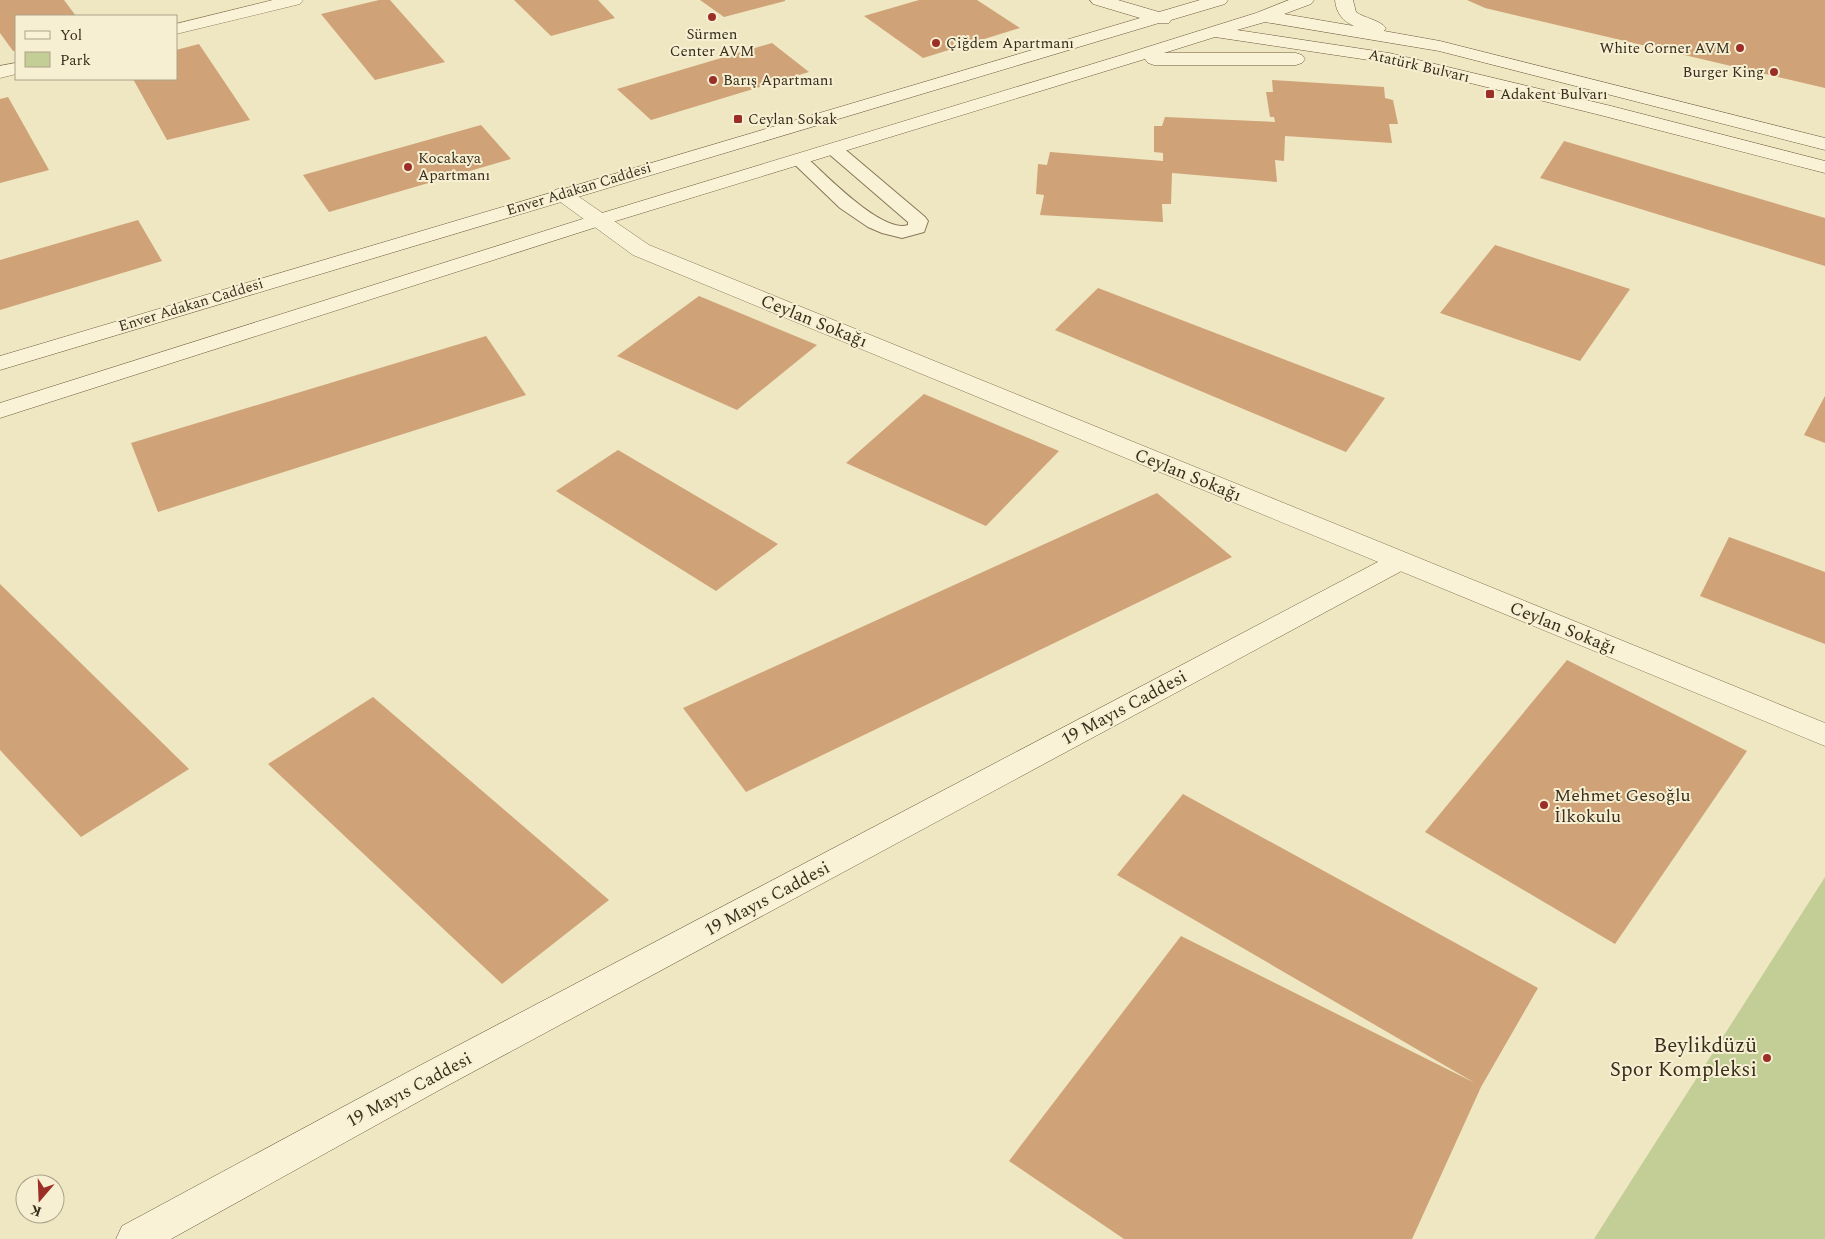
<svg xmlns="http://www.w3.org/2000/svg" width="1825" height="1239" font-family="Spectral,serif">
	<rect width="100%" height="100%" fill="#efe6c2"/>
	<!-- green -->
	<polygon fill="#c3ce96" points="1825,877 1825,1239 1594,1239"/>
	<!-- building -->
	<g fill="#cfa377">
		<polygon points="0,0 64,0 76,16 16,16 16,51 13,51 0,33"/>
		<polygon points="379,0 390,0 445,62 375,80 321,14"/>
		<polygon points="514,0 598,0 615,18 551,36"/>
		<polygon points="700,0 785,0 785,1 724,17"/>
		<polygon points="919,0 977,0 1020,28 923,58 864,16"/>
		<polygon points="1467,0 1825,0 1825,88 1485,8"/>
		<polygon points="772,43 809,72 651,120 617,89"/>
		<polygon points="199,44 250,120 167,140 133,79 176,79 176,50"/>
		<polygon points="1272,80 1384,87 1385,98 1393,100 1398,124 1389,124 1392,143 1285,136 1284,161 1275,160 1277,182 1172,173 1171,204 1162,204 1163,222 1040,215 1044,195 1036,194 1038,164 1047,165 1050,152 1163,161 1163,153 1154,152 1154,126 1162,126 1165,117 1275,122 1274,117 1270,117 1266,92 1273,92"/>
		<polygon points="8,97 49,170 0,183 0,99"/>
		<polygon points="481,125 511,159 329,212 303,175"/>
		<polygon points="1564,141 1825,218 1825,266 1540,178"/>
		<polygon points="138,220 162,261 0,310 0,260"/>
		<polygon points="1495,245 1630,289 1580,361 1440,313"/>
		<polygon points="1098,288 1385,398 1346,452 1055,330"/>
		<polygon points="699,296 817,345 737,410 617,356"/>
		<polygon points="486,336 526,395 158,512 131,443"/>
		<polygon points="924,394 1059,451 986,526 846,463"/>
		<polygon points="1825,396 1825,443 1804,435"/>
		<polygon points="618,450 778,544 716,591 556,491"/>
		<polygon points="1157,493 1232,557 746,792 683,708"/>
		<polygon points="1729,537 1825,572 1825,644 1700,596"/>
		<polygon points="0,584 189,769 81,837 0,750"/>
		<polygon points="1567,660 1747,751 1615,944 1425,832"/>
		<polygon points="373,697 609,900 502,984 268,764"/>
		<polygon points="1183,794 1538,988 1481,1087 1412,1239 1124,1239 1009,1161 1181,936 1475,1083 1117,875"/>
	</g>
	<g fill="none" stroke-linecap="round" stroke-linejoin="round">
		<!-- lane casing -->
		<g stroke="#8a7759" stroke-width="2">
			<path id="lane" d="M835 145 841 146 925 217 928 221 924 232 902 238 882 233 868 227 840 208 790 160 793 156 799 155 805 156C824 173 882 234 908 225V222L829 154 826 150 829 146Z"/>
		</g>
		<!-- street casing -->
		<g stroke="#8a7759" stroke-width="1">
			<g id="street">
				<polygon points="273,0 303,0 300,4 176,34 176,24"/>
				<polygon points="16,63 16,74 0,78 0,66"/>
				<polygon points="562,188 569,190 649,245 1825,723 1825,746 633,255 555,198 552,194 555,190"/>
			</g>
		</g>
		<!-- secondary casing -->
		<g stroke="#6c583c" stroke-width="1">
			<g id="secondary">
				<polygon points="1090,0 1118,0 1159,12 1200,0 1228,0 1225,4 1171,20 1169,23 1159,23 0,370 0,356 1140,18 1093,4"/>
				<path d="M1289 0H1314L1311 4 1284 14 1354 26C1343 21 1336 13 1335 0H1353L1356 12C1364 18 1380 20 1386 28L1384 31 1440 41 1825 138V150L1439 51 1265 22 1237 30 1389 53 1611 106 1825 161V173L1600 115 1389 63 1215 37 1164 53H1296L1302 55 1305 59 1302 63 1296 65H1154L1148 63 1145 59 606 224 0 418V403L592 216 1122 55 1256 13Z"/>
				<polygon points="1400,552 1409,555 1413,561 1409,567 443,1088 171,1239 116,1239 122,1226 419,1066 1391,555"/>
			</g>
		</g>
		<!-- lane -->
		<use href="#lane" fill="#faf2d6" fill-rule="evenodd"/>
		<!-- street -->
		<use href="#street" fill="#faf2d6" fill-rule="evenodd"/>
		<!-- secondary -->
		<use href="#secondary" fill="#faf2d6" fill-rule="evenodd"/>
	</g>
	<!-- markers -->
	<g fill="#9b2f27" stroke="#f7efd2" stroke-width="2">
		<circle cx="712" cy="17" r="5"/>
		<circle cx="936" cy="43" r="5"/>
		<circle cx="1740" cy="48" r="5"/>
		<circle cx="1774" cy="72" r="5"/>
		<circle cx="713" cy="80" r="5"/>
		<rect x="1485" y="89" width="10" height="10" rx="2.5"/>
		<rect x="733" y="114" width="10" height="10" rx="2.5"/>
		<circle cx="408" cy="167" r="5"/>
		<circle cx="1544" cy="805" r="5"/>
		<circle cx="1767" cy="1058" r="5"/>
	</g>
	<g text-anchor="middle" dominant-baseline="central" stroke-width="4" stroke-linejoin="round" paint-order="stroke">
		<!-- far-poi labels -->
		<g font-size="15" fill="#392d1d" stroke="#f7efd2" text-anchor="start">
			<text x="712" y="34" text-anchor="middle">Sürmen<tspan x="712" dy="17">Center AVM</tspan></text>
			<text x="946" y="43">Çiğdem Apartmanı</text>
			<text x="1730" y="48" text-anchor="end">White Corner AVM</text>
			<text x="1764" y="72" text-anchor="end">Burger King</text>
			<text x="723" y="80">Barış Apartmanı</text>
			<text x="1500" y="94">Adakent Bulvarı</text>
			<text x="748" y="119">Ceylan Sokak</text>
			<text x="418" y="158">Kocakaya<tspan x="418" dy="17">Apartmanı</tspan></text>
		</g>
		<!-- far-street labels -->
		<g font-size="15" fill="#392d1d" stroke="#f7efd2">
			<text transform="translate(1419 66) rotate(13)">Atatürk Bulvarı</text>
			<text transform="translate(579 189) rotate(-17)">Enver Adakan Caddesi</text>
			<text transform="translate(191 305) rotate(-17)">Enver Adakan Caddesi</text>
		</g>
		<!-- street labels -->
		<g font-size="18" fill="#392d1d" stroke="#f7efd2">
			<text transform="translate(814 321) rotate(22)">Ceylan Sokağı</text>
			<text transform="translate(1188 475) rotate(22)">Ceylan Sokağı</text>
			<text transform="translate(1563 628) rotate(22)">Ceylan Sokağı</text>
			<text transform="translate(1124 708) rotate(-28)">19 Mayıs Caddesi</text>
			<text transform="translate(767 899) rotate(-28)">19 Mayıs Caddesi</text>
			<text transform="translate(409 1090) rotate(-28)">19 Mayıs Caddesi</text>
		</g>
		<!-- poi labels -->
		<g font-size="18" fill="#392d1d" stroke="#f7efd2" text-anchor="start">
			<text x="1554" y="795">Mehmet Gesoğlu<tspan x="1554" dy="21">İlkokulu</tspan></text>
		</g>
		<!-- near-poi labels -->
		<g font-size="21" fill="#392d1d" stroke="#f7efd2" text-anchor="end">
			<text x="1757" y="1046">Beylikdüzü<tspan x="1757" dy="24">Spor Kompleksi</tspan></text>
		</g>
	</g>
	<!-- legend -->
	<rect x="15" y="15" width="162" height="65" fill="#f7efd2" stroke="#aba18a"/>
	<rect x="25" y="31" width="25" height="8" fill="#faf2d6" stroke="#aba18a"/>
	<text x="60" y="40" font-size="15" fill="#392d1d">Yol</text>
	<rect x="25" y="52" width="25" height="15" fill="#c3ce96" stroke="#aba18a"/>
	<text x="60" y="65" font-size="15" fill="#392d1d">Park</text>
	<!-- north arrow -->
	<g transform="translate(40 1199) rotate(199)"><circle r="24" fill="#f7efd2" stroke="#aba18a"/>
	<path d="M0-4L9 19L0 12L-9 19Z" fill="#9b2f27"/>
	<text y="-8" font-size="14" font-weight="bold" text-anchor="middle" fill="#392d1d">K</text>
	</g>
</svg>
